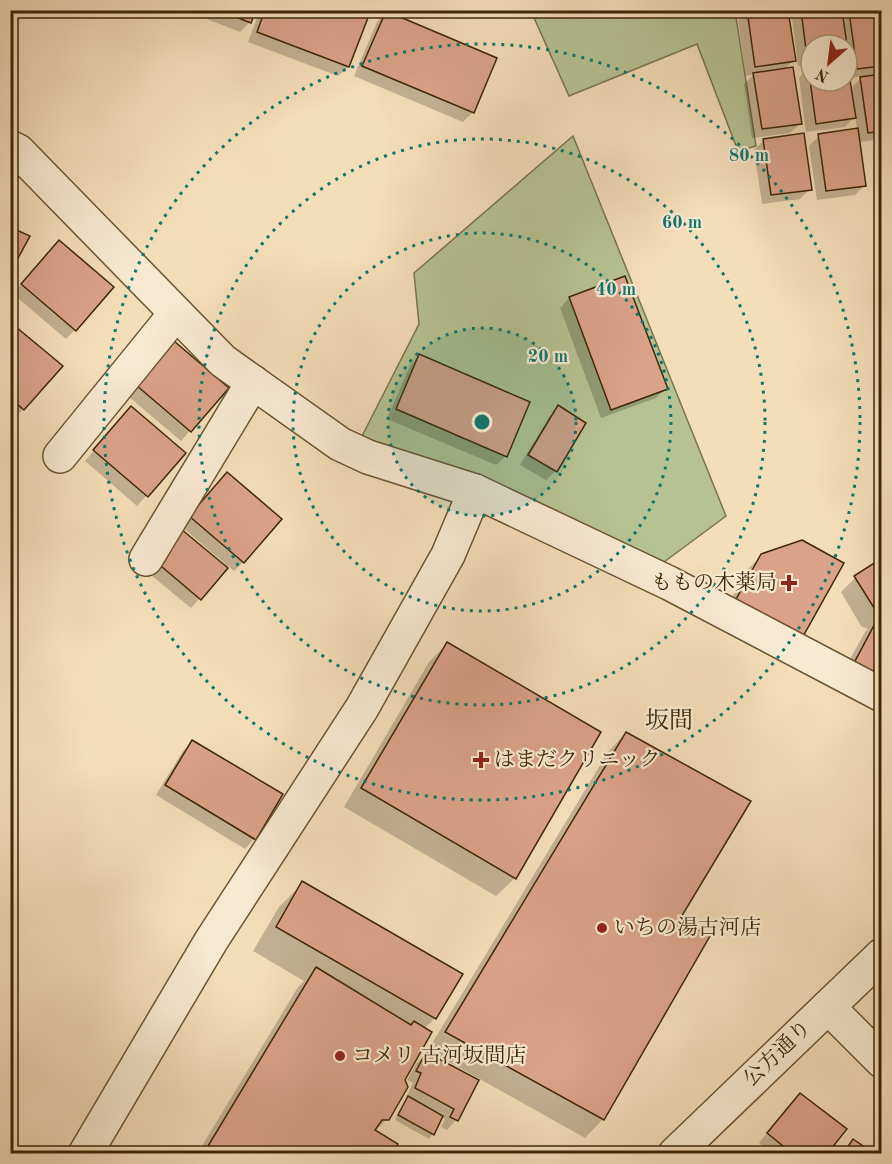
<svg xmlns="http://www.w3.org/2000/svg" width="892" height="1164" font-family="'Old Standard TT','Noto Serif JP',serif">
	<rect width="100%" height="100%" fill="#f4ddb9"/>
	<filter id="stains"><feTurbulence type="fractalNoise" baseFrequency=".00333" numOctaves="4"/><feColorMatrix values="0 0 0 0 .2 0 0 0 0 .09 0 0 0 0 .02 0 0 0 .5 -.17"/></filter>
	<radialGradient id="worn" r=".72"><stop offset=".6" stop-color="#630" stop-opacity="0"/><stop offset="1" stop-color="#630" stop-opacity=".3"/></radialGradient>
	<!-- green -->
	<g fill="#b6c293" stroke="#7a744c" stroke-width="1.5">
		<polygon points="531,11 735,11 756,146 738,151 697,44 569,96"/>
		<polygon points="573,136 726,516 660,565 359,442 419,324 414,273"/>
	</g>
	<!-- shadow -->
	<g fill="#0003" fill-rule="evenodd">
		<polygon points="184,10 255,10 250,22 240,32"/>
		<polygon points="260,10 369,10 348,67 338,76 248,42"/>
		<path d="M791 10H840L842 22 850 14 882 10V139L859 142 865 185 855 195 817 200 809 146 819 136 857 130 855 116 845 127 806 132 799 78 808 68 811 67V81H847V45H811V64L798 66ZM863 76 850 89 849 78Z"/>
		<polygon points="748,11 794,60 785,69 800,123 790,133 752,138 744,84 754,74 746,76 738,21"/>
		<polygon points="386,13 473,112 463,122 354,76 377,22"/>
		<polygon points="764,140 810,189 800,199 762,204 754,150"/>
		<polygon points="882,144 882,182 875,150"/>
		<polygon points="50,251 75,330 66,339 13,294"/>
		<polygon points="624,278 666,388 656,398 601,418 560,308 569,298"/>
		<polygon points="10,324 23,409 14,419 10,416"/>
		<polygon points="165,353 227,388 181,441 128,396"/>
		<polygon points="419,356 506,456 496,465 387,419 410,366"/>
		<polygon points="559,407 556,471 546,480 520,465 549,417"/>
		<polygon points="121,418 184,453 137,506 85,461"/>
		<polygon points="218,483 243,562 234,571 228,566 191,608 146,571 172,541 223,566 225,564 181,526"/>
		<polygon points="802,541 721,617 747,570 762,555"/>
		<polygon points="882,559 882,700 840,677 865,632 868,629 861,626 841,592 855,578"/>
		<polygon points="447,644 515,878 496,896 344,807 429,662"/>
		<polygon points="626,733 678,920 708,937 603,1119 585,1138 428,1050 608,752"/>
		<polygon points="193,742 281,795 254,839 245,849 156,795 183,751"/>
		<polygon points="303,883 435,1018 424,1029 387,1119 374,1132 391,1154 197,1154 298,987 304,981 253,951 279,907"/>
		<polygon points="426,1054 477,1081 456,1120 447,1130 441,1127 445,1119 441,1117 433,1134 429,1139 395,1120 404,1102 408,1099 406,1098 413,1083 407,1080 416,1064"/>
		<polygon points="800,1095 825,1154 772,1154 759,1143 790,1104"/>
	</g>
	<!-- building -->
	<g fill="#daa289" stroke="#3d2705" stroke-width="1.5">
		<polygon points="218,10 256,10 251,23"/>
		<polygon points="265,10 371,10 349,67 257,32"/>
		<polygon points="747,10 788,10 796,61 755,67"/>
		<polygon points="801,10 842,10 847,45 811,45 811,56 807,57"/>
		<polygon points="863,10 882,10 882,66 857,69 849,12"/>
		<polygon points="386,11 497,58 474,113 362,66"/>
		<polygon points="847,61 856,118 816,124 808,66 811,66 811,81 847,81"/>
		<polygon points="793,67 802,124 762,129 753,73"/>
		<polygon points="882,74 882,131 868,133 860,77"/>
		<polygon points="858,128 866,186 826,191 818,134"/>
		<polygon points="804,133 812,190 771,195 763,139"/>
		<polygon points="10,227 30,236 10,273"/>
		<polygon points="59,240 114,287 76,331 21,284"/>
		<polygon points="625,276 668,389 611,410 569,297"/>
		<polygon points="10,322 63,366 24,410 10,398"/>
		<polygon points="174,341 229,388 191,432 136,385"/>
		<polygon points="419,354 530,402 507,457 396,409"/>
		<polygon points="558,405 586,423 557,472 528,455"/>
		<polygon points="131,406 186,453 148,497 93,450"/>
		<polygon points="227,472 282,519 244,563 189,516"/>
		<polygon points="181,529 228,568 201,600 155,561"/>
		<polygon points="802,540 844,563 801,640 734,603 761,554"/>
		<polygon points="882,558 882,615 876,611 854,576"/>
		<polygon points="879,616 882,617 882,678 854,663"/>
		<polygon points="447,642 601,732 516,879 361,788"/>
		<polygon points="626,732 751,801 680,919 710,936 604,1120 445,1032"/>
		<polygon points="192,740 283,794 256,840 165,785"/>
		<polygon points="302,881 463,974 436,1019 276,927"/>
		<polygon points="316,967 411,1025 414,1021 432,1032 405,1080 408,1087 389,1120 382,1120 375,1130 398,1144 393,1154 221,1154 208,1146"/>
		<polygon points="426,1052 479,1080 458,1121 450,1117 454,1109 415,1088 421,1073 416,1071"/>
		<polygon points="800,1093 847,1129 827,1154 793,1154 767,1133"/>
		<polygon points="408,1096 443,1116 434,1135 398,1115"/>
		<polygon points="853,1139 875,1154 843,1154"/>
	</g>
	<g fill="none" stroke-linecap="round" stroke-linejoin="round">
		<!-- minor casing -->
		<g stroke="#6b5432" stroke-width="36">
			<g id="minor">
				<polyline points="10,147 18,151 223,361 340,444 368,457 475,491 669,583 882,695"/>
				<polyline points="60,456 176,313"/>
				<polyline points="146,559 253,382"/>
				<polyline points="828,1007 882,1061"/>
				<polyline points="85,1154 211,941 362,708 448,555 475,491"/>
				<polyline points="675,1154 882,955"/>
			</g>
		</g>
		<!-- minor -->
		<use href="#minor" stroke="#f8e9d2" stroke-width="33"/>
	</g>
	<!-- distance rings -->
	<circle cx="482" cy="422" r="94" fill="#0f766e" fill-opacity=".12"/>
	<g fill="none" stroke="#0f766e" stroke-width="3" stroke-dasharray="3 6">
		<circle cx="482" cy="422" r="94"/>
		<circle cx="482" cy="422" r="189"/>
		<circle cx="482" cy="422" r="283"/>
		<circle cx="482" cy="422" r="378"/>
	</g>
	<!-- markers -->
	<g fill="#8f2418" stroke="#f8e9d2" stroke-width="2">
		<path d="M786 574h6v6h6v6h-6v6h-6v-6h-6v-6h6z"/>
		<path d="M478 751h6v6h6v6h-6v6h-6v-6h-6v-6h6z"/>
		<circle cx="602" cy="928" r="6"/>
		<circle cx="340" cy="1056" r="6"/>
	</g>
	<g text-anchor="middle" dominant-baseline="central" stroke-width="4.5" stroke-linejoin="round" paint-order="stroke">
		<!-- poi labels -->
		<g font-size="21" fill="#3d2705" stroke="#f8e9d2" text-anchor="start">
			<text x="777" y="583" text-anchor="end">ももの木薬局</text>
			<text x="494" y="760">はまだクリニック</text>
			<text x="614" y="928">いちの湯古河店</text>
			<text x="352" y="1056">コメリ 古河坂間店</text>
		</g>
		<!-- street labels -->
		<g font-size="21" fill="#3d2705" stroke="#f8e9d2">
			<text transform="translate(778 1054) rotate(-44)">公方通り</text>
		</g>
		<!-- quarter labels -->
		<g font-size="24" fill="#3d2705" stroke="#f8e9d2">
			<text x="669" y="722">坂間</text>
		</g>
	</g>
	<circle cx="482" cy="422" r="9" fill="#0f766e" stroke="#f8e9d2" stroke-width="3"/>
	<g font-size="18" text-anchor="middle" font-weight="bold" fill="#0f766e" stroke="#f8e9d2" stroke-width="4.5" stroke-linejoin="round" paint-order="stroke">
		<text x="749" y="161">80 m</text>
		<text x="682" y="228">60 m</text>
		<text x="616" y="295">40 m</text>
		<text x="548" y="362">20 m</text>
	</g>
	<!-- margin -->
	<rect width="892" height="1164" fill="none" stroke="#f4ddb9" stroke-width="36"/>
	<rect x="12" y="12" width="868" height="1140" fill="none" stroke="#3d2705" stroke-width="3"/>
	<rect x="18" y="18" width="856" height="1128" fill="none" stroke="#3d2705" stroke-width="1.5"/>
	<!-- north arrow -->
	<g transform="translate(829 63) rotate(208)"><circle r="28" fill="#f8e9d2" stroke="#ad9b80" stroke-width="1.5"/>
	<path d="M0-4.5L10 22L0 15L-10 22Z" fill="#8f2418"/>
	<text y="-9" font-size="16" font-weight="bold" text-anchor="middle" fill="#3d2705">N</text>
	</g>
	<rect width="100%" height="100%" filter="url(#stains)"/>
	<rect width="100%" height="100%" fill="url(#worn)"/>
</svg>
